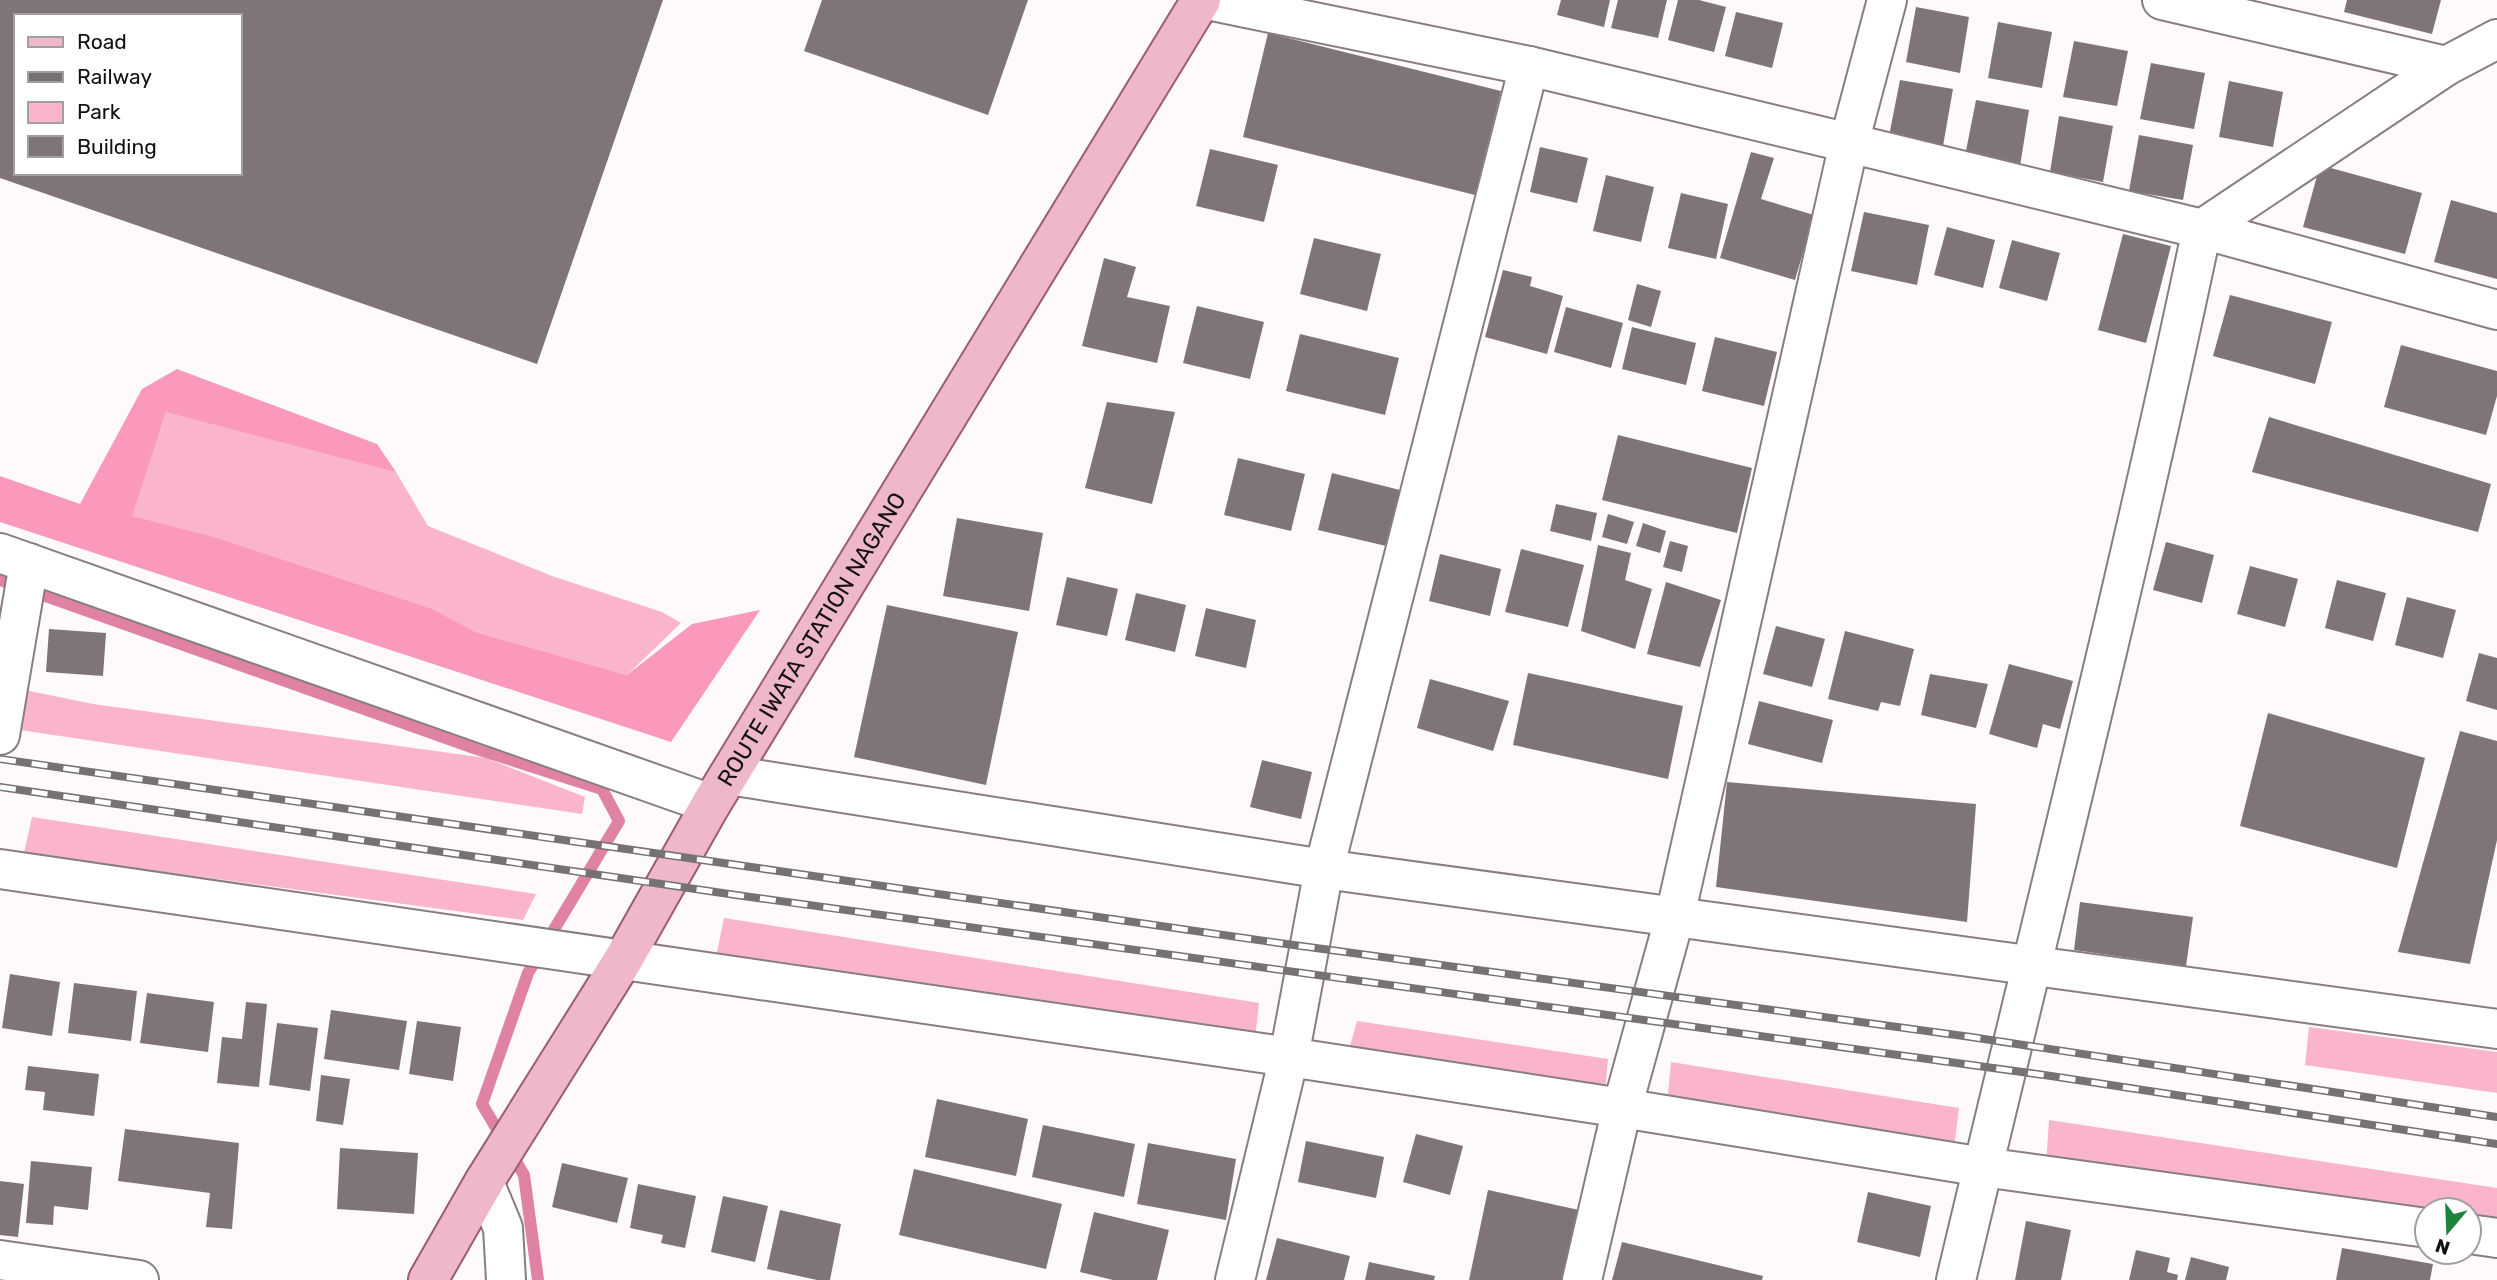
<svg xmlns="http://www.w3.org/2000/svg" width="2497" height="1280" font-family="Rubik,sans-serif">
	<rect width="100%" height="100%" fill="#fefafb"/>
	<!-- green -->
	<g fill="#fab5cc">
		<polygon points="166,412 231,418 396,472 428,526 552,576 662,612 681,623 627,675 476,632 441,614 131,516"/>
		<polygon points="0,685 93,704 486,758 585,797 582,814 0,727"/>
		<polygon points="32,817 536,894 523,920 24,853"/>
		<polygon points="724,918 1259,1003 1255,1040 716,957"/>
		<polygon points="1357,1021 1608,1059 1605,1093 1349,1050"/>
		<polygon points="2309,1027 2497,1052 2497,1093 2305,1065"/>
		<polygon points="1671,1062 1959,1108 1954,1148 1667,1104"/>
		<polygon points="2049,1120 2497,1188 2497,1235 2469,1230 2469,1210 2427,1210 2046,1165"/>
	</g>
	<!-- forest -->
	<polygon fill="#fb99bc" points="177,369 377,444 396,472 166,412 132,516 217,538 432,609 476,632 627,675 692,624 760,610 671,742 0,522 0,476 80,504 142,389"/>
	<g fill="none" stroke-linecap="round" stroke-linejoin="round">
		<!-- stream -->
		<polyline stroke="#e082a4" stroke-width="12" points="0,580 477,749 602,789 619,821 528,973 482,1104 524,1175 538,1280"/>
	</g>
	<!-- building -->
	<g fill="#7f7578" fill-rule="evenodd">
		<path d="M0 0H663L537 364 0 178ZM16 16H240V173H16Z"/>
		<polygon points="822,0 1028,0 988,115 804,51"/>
		<polygon points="1561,0 1610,0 1604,27 1557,15"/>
		<polygon points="1618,0 1667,0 1658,38 1611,28"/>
		<polygon points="1678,0 1699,0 1726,7 1714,52 1668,40"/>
		<polygon points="2347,0 2441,0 2432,34 2344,12"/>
		<polygon points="1916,7 1969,17 1960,73 1906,62"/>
		<polygon points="1736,12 1783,23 1772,68 1725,56"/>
		<polygon points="1998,22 2052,32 2042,88 1988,78"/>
		<polygon points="1268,33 1501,91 1475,195 1243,137"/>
		<polygon points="2074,41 2128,51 2117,106 2063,97"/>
		<polygon points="2151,63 2205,73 2194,129 2140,119"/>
		<polygon points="1900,80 1953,89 1943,146 1889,136"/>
		<polygon points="2229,81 2283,92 2273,147 2219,137"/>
		<polygon points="1976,100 2029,110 2020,166 1965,156"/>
		<polygon points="2059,116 2113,126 2103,182 2050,172"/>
		<polygon points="2139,135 2193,145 2183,200 2129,191"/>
		<polygon points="1540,147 1588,158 1577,203 1530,192"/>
		<polygon points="1210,149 1278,165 1264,222 1196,206"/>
		<polygon points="1751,152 1774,158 1761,199 1814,215 1795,280 1720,258"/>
		<polygon points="2320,165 2422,193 2405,254 2303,227"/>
		<polygon points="1606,175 1654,187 1641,242 1593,231"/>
		<polygon points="1681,193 1728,204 1716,259 1668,248"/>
		<polygon points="2451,200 2497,213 2497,279 2434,262"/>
		<polygon points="1864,212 1929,225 1917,285 1851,271"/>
		<polygon points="1947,227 1995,240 1983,288 1934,275"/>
		<polygon points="2123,234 2171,246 2146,343 2098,330"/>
		<polygon points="1314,238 1381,254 1367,311 1300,294"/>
		<polygon points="2012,240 2060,253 2047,301 1999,288"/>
		<polygon points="1104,258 1136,267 1127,297 1170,306 1157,363 1082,346"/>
		<polygon points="1503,270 1532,277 1530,286 1563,296 1547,354 1485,337"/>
		<polygon points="1637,284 1661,291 1651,327 1628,320"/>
		<polygon points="2230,295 2332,322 2315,384 2213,356"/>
		<polygon points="1197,306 1264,322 1250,379 1183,363"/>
		<polygon points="1566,307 1623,323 1611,368 1554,352"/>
		<polygon points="1632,327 1696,343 1686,385 1622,369"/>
		<polygon points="1300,334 1399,358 1385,415 1286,391"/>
		<polygon points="1715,337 1777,352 1764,406 1702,391"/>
		<polygon points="2401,345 2497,371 2497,396 2486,435 2384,407"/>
		<polygon points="1107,402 1175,412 1152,504 1085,488"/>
		<polygon points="2269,417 2491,484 2478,532 2252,472"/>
		<polygon points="1618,435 1752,468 1737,533 1602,500"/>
		<polygon points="1238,458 1305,474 1291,531 1224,515"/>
		<polygon points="1332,473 1400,490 1386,546 1318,530"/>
		<polygon points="1556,504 1597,513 1591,541 1550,531"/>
		<polygon points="1608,514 1634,522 1627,544 1602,537"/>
		<polygon points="957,518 1043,533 1029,611 943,596"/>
		<polygon points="1643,523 1666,531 1660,553 1636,546"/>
		<polygon points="1670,541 1688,546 1682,572 1663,567"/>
		<polygon points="2166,542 2214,555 2202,603 2153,590"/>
		<polygon points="1598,545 1631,553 1625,580 1652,589 1635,649 1581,631"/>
		<polygon points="1521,549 1584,565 1568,627 1505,612"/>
		<polygon points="1440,554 1501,569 1490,616 1429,601"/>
		<polygon points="2250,566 2298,579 2285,627 2237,614"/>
		<polygon points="1067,577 1118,589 1107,636 1056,625"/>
		<polygon points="2337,580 2386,593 2373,641 2325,628"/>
		<polygon points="1666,582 1721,600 1700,667 1647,654"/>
		<polygon points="1136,593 1186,605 1175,652 1125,640"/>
		<polygon points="2407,597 2456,610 2443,658 2395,645"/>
		<polygon points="887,605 1018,632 986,785 854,757"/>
		<polygon points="1206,608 1256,620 1246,668 1195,656"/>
		<polygon points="1776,626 1825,639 1812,687 1763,674"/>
		<polygon points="49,629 106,633 103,676 46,672"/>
		<polygon points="1845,631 1914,649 1900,706 1881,702 1878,711 1828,699"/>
		<polygon points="2479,653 2497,658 2497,710 2466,701"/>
		<polygon points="2009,664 2073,681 2060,729 2043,724 2037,748 1989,734"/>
		<polygon points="1528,673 1683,706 1668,779 1513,745"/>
		<polygon points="1930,674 1988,684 1976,728 1921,715"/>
		<polygon points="1430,679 1509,701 1493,751 1417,728"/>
		<polygon points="1759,701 1833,720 1822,763 1748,744"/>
		<polygon points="2268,713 2425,758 2397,868 2240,826"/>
		<polygon points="2460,731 2497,741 2497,840 2470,964 2398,952"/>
		<polygon points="1262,760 1312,772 1301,819 1250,807"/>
		<polygon points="1727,782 1976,804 1967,922 1716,887"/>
		<polygon points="2080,902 2193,917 2186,966 2074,950"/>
		<polygon points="10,974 60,982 52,1036 2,1028"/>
		<polygon points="74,983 137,991 131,1041 68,1033"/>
		<polygon points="147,993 214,1002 208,1052 140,1043"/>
		<polygon points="246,1002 267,1004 259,1087 217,1083 222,1037 242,1039"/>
		<polygon points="331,1010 407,1021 399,1070 324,1059"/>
		<polygon points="417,1021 461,1027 453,1081 409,1074"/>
		<polygon points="277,1023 318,1028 310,1091 269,1085"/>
		<polygon points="28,1066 99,1074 94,1116 43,1110 45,1092 25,1090"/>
		<polygon points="321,1075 350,1079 343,1125 316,1121"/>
		<polygon points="937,1099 1028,1119 1016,1176 925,1157"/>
		<polygon points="1043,1125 1135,1144 1124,1197 1032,1177"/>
		<polygon points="125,1129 239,1143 232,1229 206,1227 210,1193 118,1181"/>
		<polygon points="1416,1134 1463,1146 1450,1195 1403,1182"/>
		<polygon points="1306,1141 1384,1157 1376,1198 1298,1182"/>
		<polygon points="1148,1143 1236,1159 1226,1220 1137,1204"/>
		<polygon points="340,1148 418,1153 414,1214 337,1209"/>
		<polygon points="31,1161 92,1167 88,1210 54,1206 53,1225 26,1223"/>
		<polygon points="562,1163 628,1178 617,1223 552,1207"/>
		<polygon points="914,1169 1062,1204 1046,1269 899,1235"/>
		<polygon points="0,1181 24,1184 18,1237 0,1235"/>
		<polygon points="638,1184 696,1196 685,1248 661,1243 663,1235 630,1228"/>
		<polygon points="1488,1190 1579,1210 1563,1280 1469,1280"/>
		<polygon points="1868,1192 1931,1206 1920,1257 1857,1242"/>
		<polygon points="723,1196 768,1206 755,1262 711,1252"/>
		<polygon points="780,1210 841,1224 830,1280 817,1280 767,1269"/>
		<polygon points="1094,1212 1169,1230 1157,1280 1113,1280 1080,1272"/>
		<polygon points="2026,1221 2071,1230 2061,1280 2015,1280"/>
		<polygon points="1277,1238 1350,1256 1344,1280 1266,1280"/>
		<polygon points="1622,1242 1763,1276 1762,1280 1612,1280"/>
		<polygon points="2342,1248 2433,1264 2430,1280 2336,1280"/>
		<polygon points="2136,1250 2170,1258 2167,1272 2178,1275 2177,1280 2129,1280"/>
		<polygon points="2191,1257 2229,1267 2226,1280 2185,1280"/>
		<polygon points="1369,1262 1435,1276 1434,1280 1365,1280"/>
	</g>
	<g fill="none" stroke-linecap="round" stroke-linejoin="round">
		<!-- minor casing -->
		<g stroke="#887e81" stroke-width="42">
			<g id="minor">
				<polyline points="1207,0 1529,66 1849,143 2202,229 2497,310"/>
				<polyline points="2162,0 2446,66"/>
				<polyline points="1529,66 1324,869 2497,1029"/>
				<polyline points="0,553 711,804"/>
				<polyline points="0,735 29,563"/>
				<polyline points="729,775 1324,869 1289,1057 1235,1280"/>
				<polyline points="0,869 1289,1057 1622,1108 1983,1167 2427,1228"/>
				<polyline points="484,1182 503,1228 506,1280"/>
				<polyline points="2469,1234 2497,1238"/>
				<polyline points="0,1260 139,1280"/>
				<polyline points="1582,1280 1622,1108 1675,916 1849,143 1887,0"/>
				<path d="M1956 1280C2039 930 2128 581 2202 229L2446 66 2497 39"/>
			</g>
		</g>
		<!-- major casing -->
		<g stroke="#9a5d72" stroke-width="42">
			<g id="major">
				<path id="s1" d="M428 1280 484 1182 623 960 711 804 1201 0"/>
			</g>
		</g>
		<!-- minor -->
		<use href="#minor" stroke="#fff" stroke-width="38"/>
		<!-- major -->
		<use href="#major" stroke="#eeb7ca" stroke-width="38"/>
		<!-- rail casing -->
		<g stroke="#767273" stroke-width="8">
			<g id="rail">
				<polyline points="0,759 1279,943 1971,1037 2497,1117"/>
				<polyline points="0,787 736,895 2051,1076 2497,1144"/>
			</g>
		</g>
		<!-- rail -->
		<use href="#rail" stroke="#fff" stroke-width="5" stroke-dasharray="16" stroke-linecap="butt"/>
	</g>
	<g text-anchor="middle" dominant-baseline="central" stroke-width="5" stroke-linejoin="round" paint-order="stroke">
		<!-- street labels -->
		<g font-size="23" fill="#141011" stroke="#fff">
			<text stroke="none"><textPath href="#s1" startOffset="747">ROUTE IWATA STATION NAGANO</textPath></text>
		</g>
	</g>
	<!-- legend -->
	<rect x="14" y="14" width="228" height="161" fill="#ffffff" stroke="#a19fa0" stroke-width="2"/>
	<rect x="28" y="37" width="35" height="10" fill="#eeb7ca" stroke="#a19fa0" stroke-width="2"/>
	<text x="77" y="49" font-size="21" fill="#141011">Road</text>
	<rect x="28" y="72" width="35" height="10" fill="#767273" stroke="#a19fa0" stroke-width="2"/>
	<text x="77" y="84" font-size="21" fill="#141011">Railway</text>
	<rect x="28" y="102" width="35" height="21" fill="#fab5cc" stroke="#a19fa0" stroke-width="2"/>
	<text x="77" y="119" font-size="21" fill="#141011">Park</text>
	<rect x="28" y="136" width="35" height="21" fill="#7f7578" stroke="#a19fa0" stroke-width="2"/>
	<text x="77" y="154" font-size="21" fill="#141011">Building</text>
	<!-- north arrow -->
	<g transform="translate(2448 1231) rotate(199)"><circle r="33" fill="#ffffff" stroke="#a19fa0" stroke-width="2"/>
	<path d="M0-5L12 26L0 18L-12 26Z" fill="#1e8439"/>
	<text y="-10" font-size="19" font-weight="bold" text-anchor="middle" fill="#141011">N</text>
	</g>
</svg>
